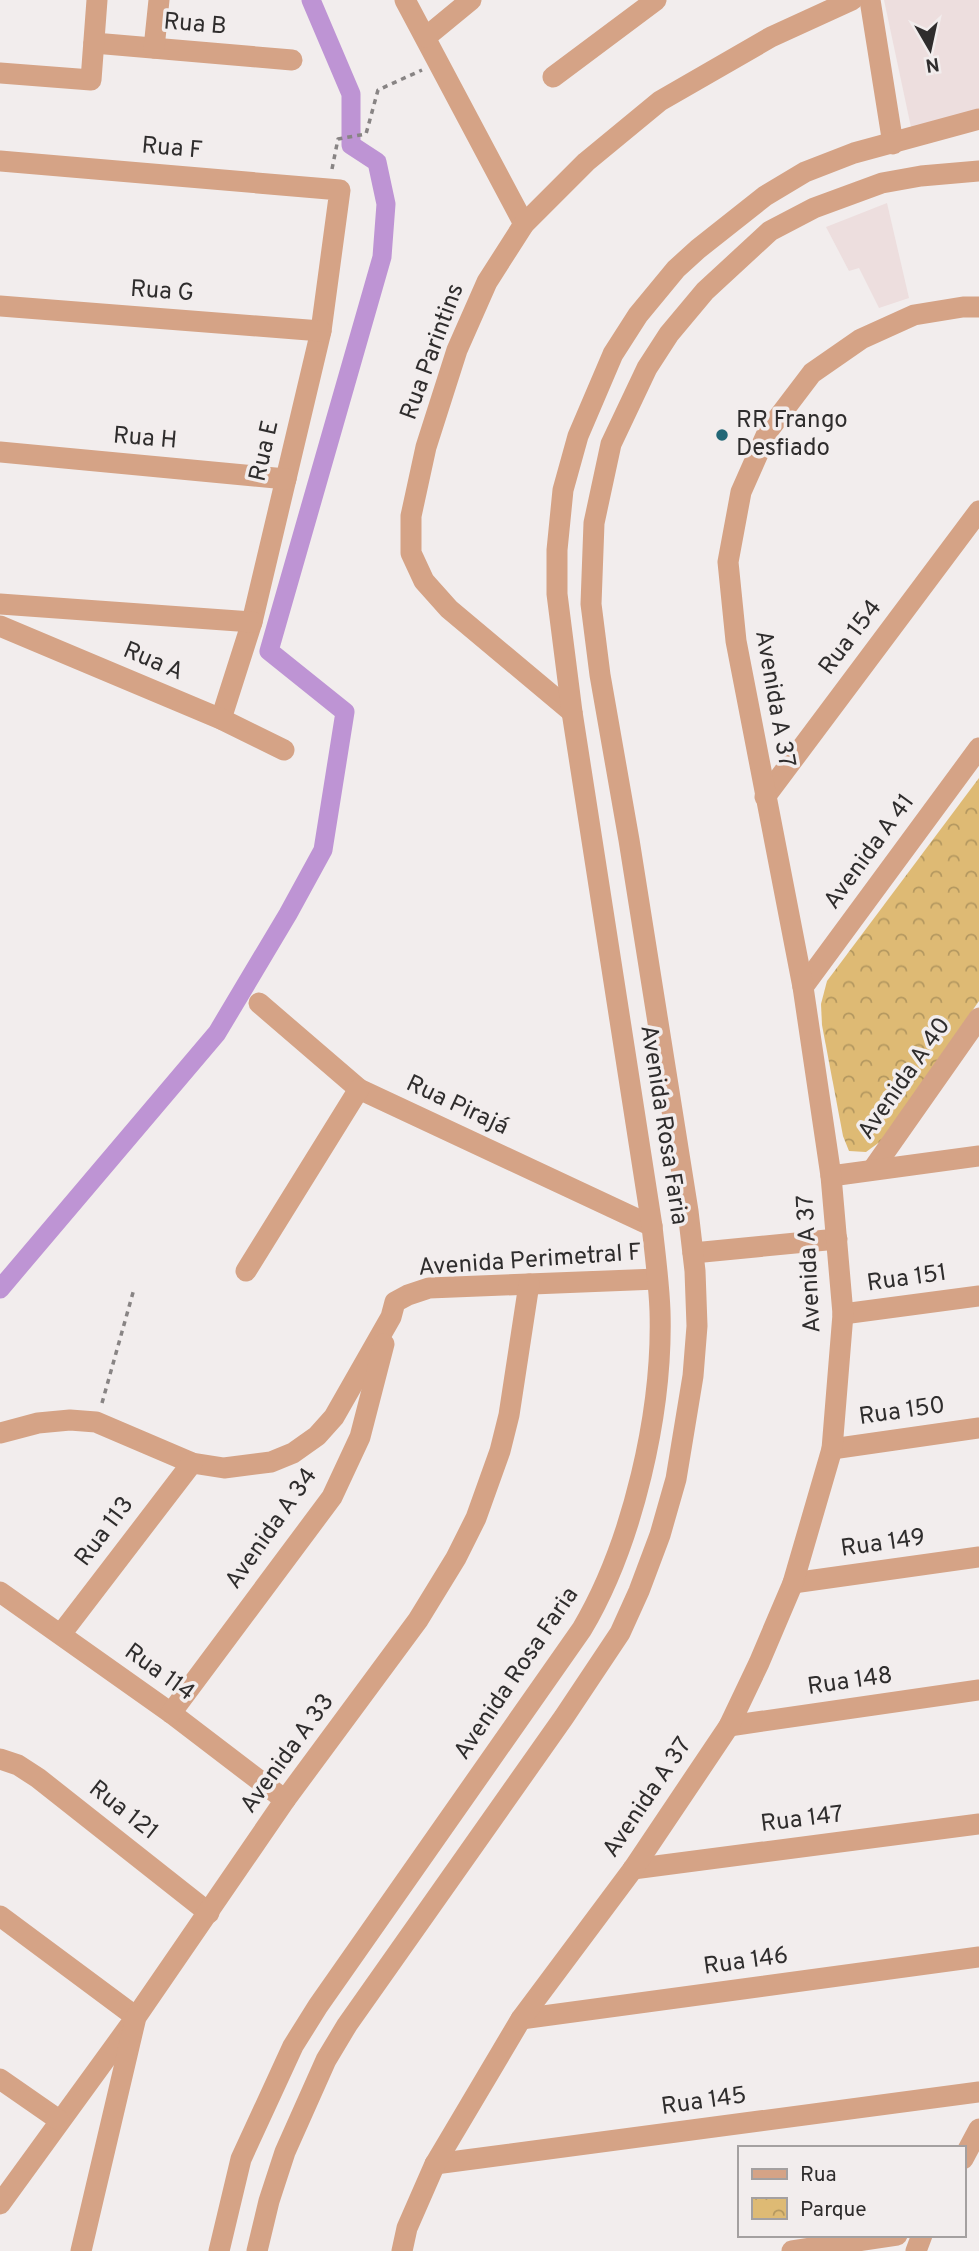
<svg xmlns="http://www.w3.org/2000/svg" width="979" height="2251" font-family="Overpass,sans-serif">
	<defs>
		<pattern id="park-crowns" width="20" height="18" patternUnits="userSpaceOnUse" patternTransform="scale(1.75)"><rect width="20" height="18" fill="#deba74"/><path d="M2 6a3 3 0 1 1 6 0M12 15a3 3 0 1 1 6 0" fill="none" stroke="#b49860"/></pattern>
	</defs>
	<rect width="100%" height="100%" fill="#f2eded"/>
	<!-- built -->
	<g fill="#eddede">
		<polygon points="884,0 979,0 979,114 912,132"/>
		<polygon points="887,203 909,298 879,308 859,268 849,271 826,227"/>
	</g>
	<!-- park -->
	<polygon fill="url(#park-crowns)" points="979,778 979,1001 881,1141 866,1152 849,1151 843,1136 822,1025 821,1004 827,981"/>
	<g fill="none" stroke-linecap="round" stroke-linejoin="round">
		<!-- canal -->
		<polyline stroke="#be94d4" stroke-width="19" points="0,1289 217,1033 288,914 323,850 345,712 269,651 382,257 386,204 377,162 351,145 351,94 311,0"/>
		<!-- path -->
		<g stroke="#888484" stroke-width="3.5" stroke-dasharray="5 5" stroke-linecap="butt">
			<polyline points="332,169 338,139 366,134 378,90 422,70"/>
			<polyline points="102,1403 134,1289"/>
		</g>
		<!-- minor -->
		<g stroke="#d5a386" stroke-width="21">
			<polyline points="405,0 524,224"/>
			<polyline points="870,0 893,144"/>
			<polyline points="426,37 471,0"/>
			<polyline points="94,43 292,60"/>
			<polyline points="154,48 159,0"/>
			<polyline points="0,73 91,80 97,0"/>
			<polyline points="553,77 656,0"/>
			<polyline points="0,161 340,190 321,331 252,622 221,719"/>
			<polyline points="0,306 321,331"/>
			<polyline points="0,452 286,479"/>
			<polyline points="0,604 252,622"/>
			<polyline points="0,626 221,719 284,750"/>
			<polyline points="572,712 449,609 424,581 411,553 411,516 426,447 457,350 487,282 524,224 586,162 660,101 771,37 852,0"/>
			<polyline points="765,797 979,511"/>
			<polyline points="803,987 979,748"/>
			<polyline points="259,1003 359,1089 652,1226"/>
			<polyline points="873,1169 979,1018"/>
			<polyline points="831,1176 979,1156"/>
			<polyline points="693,1253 837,1239"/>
			<polyline points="246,1271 359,1089"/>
			<polyline points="843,1314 979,1296"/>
			<polyline points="0,1433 38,1423 70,1420 96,1422 192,1463 224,1468 271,1462 293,1453 317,1436 334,1417 391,1317 395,1302 408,1295 429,1288 657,1279"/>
			<polyline points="832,1449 979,1428"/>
			<polyline points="793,1583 979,1557"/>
			<polyline points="0,1592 171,1713 285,1800"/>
			<polyline points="61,1634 192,1463"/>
			<polyline points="171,1713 332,1497 360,1437 384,1344"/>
			<polyline points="729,1726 979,1690"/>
			<polyline points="0,1759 18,1765 38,1778 209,1913"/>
			<polyline points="633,1869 979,1824"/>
			<polyline points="0,1916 136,2017 0,2204"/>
			<polyline points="521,2019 979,1957"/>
			<polyline points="0,2079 59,2120"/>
			<polyline points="963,2159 979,2129"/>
			<polyline points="435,2164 979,2092"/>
			<polyline points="81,2251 136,2017 285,1800 418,1620 456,1558 476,1518 500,1451 509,1415 529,1284"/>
			<path d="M219 2251 241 2159 293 2046 318 2006 582 1629C633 1543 663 1411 660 1311 659 1283 655 1254 652 1226L572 712 557 594V550L563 490 578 436 613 354 638 315 676 269 698 249 765 196 805 172 854 153 979 119"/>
			<polyline points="257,2251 269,2201 285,2152 326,2060 347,2025 564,1717 620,1633 639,1591 660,1535 676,1479 693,1376 697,1326 695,1271 688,1211 629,840 600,675 591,604 594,523 611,444 647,368 669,334 705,291 770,231 814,208 882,183 921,176 979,171"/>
			<polyline points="402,2251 407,2228 435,2164 521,2019 633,1869 729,1726 759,1663 793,1583 832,1449 843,1314 831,1176 803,987 736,641 728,562 741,492 768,431 812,373 861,339 914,315 963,307 979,307"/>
			<polyline points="792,2251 897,2235"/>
			<polyline points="916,2251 922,2235"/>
		</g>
	</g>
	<!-- markers -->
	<circle fill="#226777" stroke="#f2eded" stroke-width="2.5" cx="722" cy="435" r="7"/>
	<g text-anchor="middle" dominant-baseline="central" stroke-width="7" stroke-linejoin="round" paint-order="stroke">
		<!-- street labels -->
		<g font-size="24" fill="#2f2d2d" stroke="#f2eded">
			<text transform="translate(195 25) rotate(5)">Rua B</text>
			<text transform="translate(172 149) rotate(5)">Rua F</text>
			<text transform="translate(162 292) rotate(4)">Rua G</text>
			<text transform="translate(433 352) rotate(-70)">Rua Parintins</text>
			<text transform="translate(145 439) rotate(5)">Rua H</text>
			<text transform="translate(265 451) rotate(-77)">Rua E</text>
			<text transform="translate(851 638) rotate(-53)">Rua 154</text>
			<text transform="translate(153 662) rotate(23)">Rua A</text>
			<text transform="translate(774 699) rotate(80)">Avenida A 37</text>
			<text transform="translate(870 852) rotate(-54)">Avenida A 41</text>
			<text transform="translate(905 1079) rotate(-55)">Avenida A 40</text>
			<text transform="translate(457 1106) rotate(25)">Rua Pirajá</text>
			<text transform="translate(663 1125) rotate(81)">Avenida Rosa Faria</text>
			<text transform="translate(530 1261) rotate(-4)">Avenida Perimetral F</text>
			<text transform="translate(810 1264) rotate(-93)">Avenida A 37</text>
			<text transform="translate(907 1279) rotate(-8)">Rua 151</text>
			<text transform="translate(902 1412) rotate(-8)">Rua 150</text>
			<text transform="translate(272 1529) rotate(-55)">Avenida A 34</text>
			<text transform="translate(105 1532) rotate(-53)">Rua 113</text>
			<text transform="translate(883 1544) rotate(-8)">Rua 149</text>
			<text transform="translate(159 1673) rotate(36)">Rua 114</text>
			<text transform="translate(517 1674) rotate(-56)">Avenida Rosa Faria</text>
			<text transform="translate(850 1682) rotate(-8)">Rua 148</text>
			<text transform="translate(288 1754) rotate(-54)">Avenida A 33</text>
			<text transform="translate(648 1798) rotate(-56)">Avenida A 37</text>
			<text transform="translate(123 1811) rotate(38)">Rua 121</text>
			<text transform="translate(802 1820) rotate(-7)">Rua 147</text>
			<text transform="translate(746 1962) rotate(-8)">Rua 146</text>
			<text transform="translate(704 2102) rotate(-8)">Rua 145</text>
		</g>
		<!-- poi labels -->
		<g font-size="24" fill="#2f2d2d" stroke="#f2eded" text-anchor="start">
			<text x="736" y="421">RR Frango<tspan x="736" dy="28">Desfiado</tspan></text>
		</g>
	</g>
	<!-- legend -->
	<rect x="738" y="2146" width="228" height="91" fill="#f2eded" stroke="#a4a0a0" stroke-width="2"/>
	<rect x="752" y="2169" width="35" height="10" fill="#d5a386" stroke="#a4a0a0" stroke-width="2"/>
	<text x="800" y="2181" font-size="21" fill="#2f2d2d">Rua</text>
	<rect x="752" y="2198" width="35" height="21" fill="url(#park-crowns)" stroke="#a4a0a0" stroke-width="2"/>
	<text x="800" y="2216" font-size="21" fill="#2f2d2d">Parque</text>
	<!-- north arrow -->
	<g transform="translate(930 49) rotate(171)" stroke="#f2eded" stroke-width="5" paint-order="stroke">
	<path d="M0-5L12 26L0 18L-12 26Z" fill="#2f2d2d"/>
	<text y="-10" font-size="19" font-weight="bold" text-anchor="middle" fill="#2f2d2d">N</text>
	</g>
</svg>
